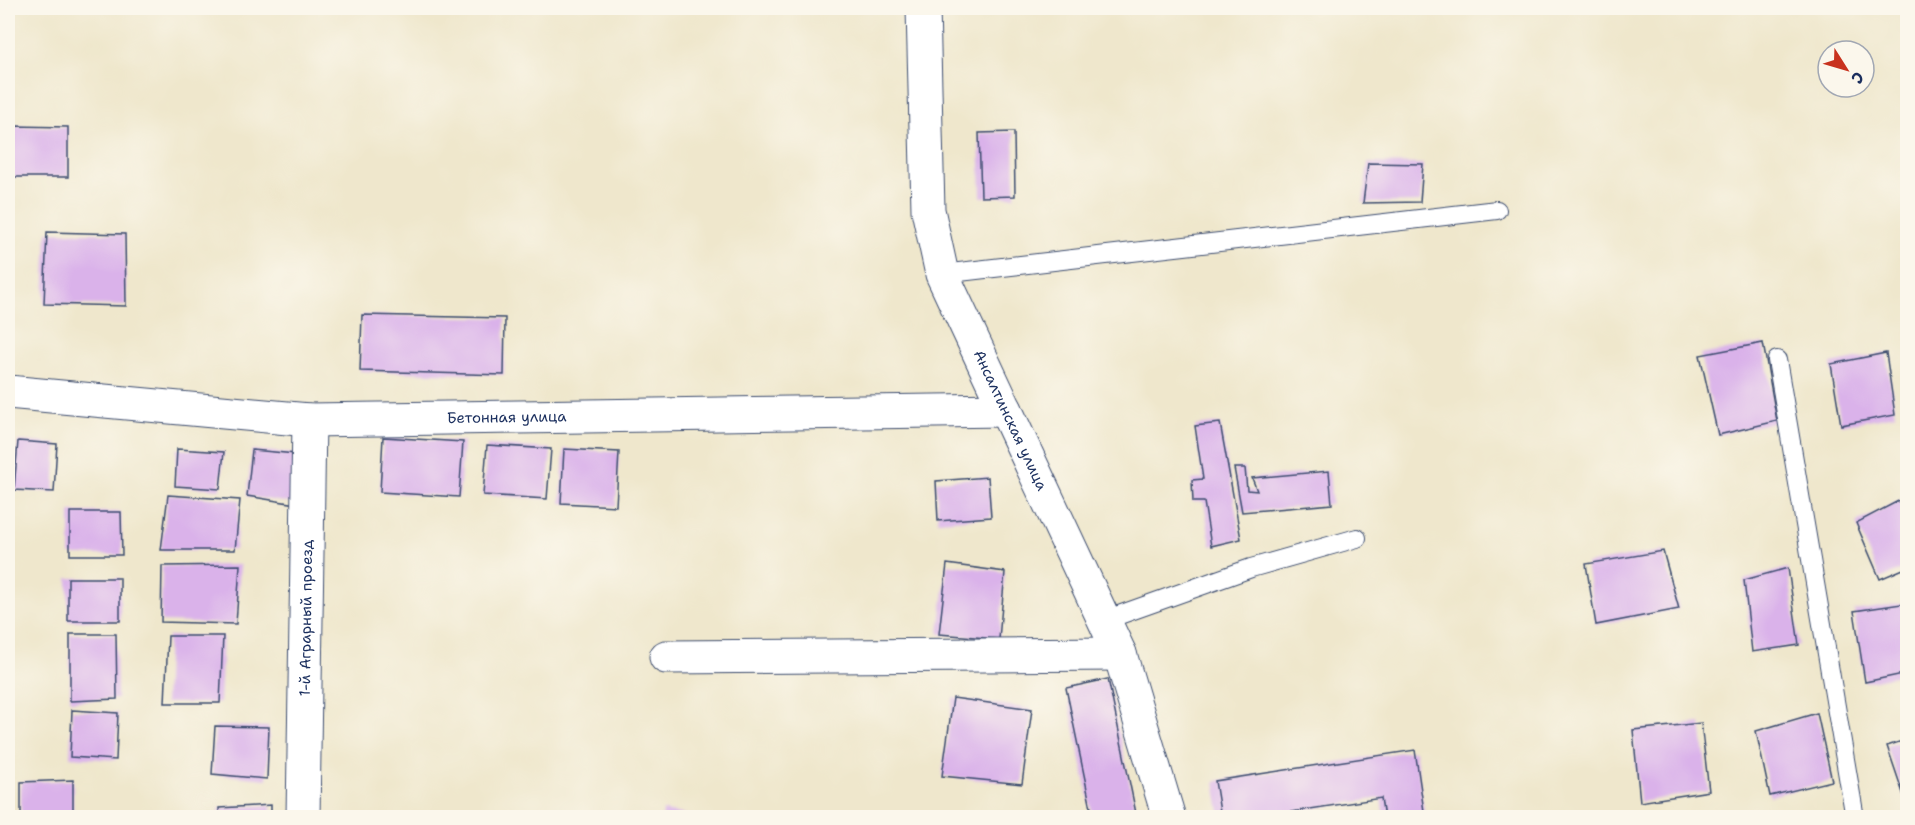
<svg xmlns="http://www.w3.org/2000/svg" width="1915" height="825" font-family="'Shantell Sans',sans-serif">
	<rect width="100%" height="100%" fill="#fbf7ec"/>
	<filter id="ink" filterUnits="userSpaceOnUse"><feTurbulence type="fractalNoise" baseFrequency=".0167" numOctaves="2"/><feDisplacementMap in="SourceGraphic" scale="12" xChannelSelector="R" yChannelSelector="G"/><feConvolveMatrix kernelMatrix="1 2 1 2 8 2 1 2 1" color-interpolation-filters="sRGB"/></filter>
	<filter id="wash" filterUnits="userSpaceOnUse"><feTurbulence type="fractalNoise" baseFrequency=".008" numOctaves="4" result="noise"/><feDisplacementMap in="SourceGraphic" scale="24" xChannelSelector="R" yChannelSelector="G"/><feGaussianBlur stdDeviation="1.35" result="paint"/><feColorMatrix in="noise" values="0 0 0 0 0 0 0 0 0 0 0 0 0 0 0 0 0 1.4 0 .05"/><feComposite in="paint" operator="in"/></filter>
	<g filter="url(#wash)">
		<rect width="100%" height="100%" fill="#efe7cc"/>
		<g id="blocks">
			<!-- building -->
			<g fill="#dab2ea">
				<polygon points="12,126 68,127 68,177 12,177"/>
				<polygon points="1014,132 1015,196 981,197 979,133"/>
				<polygon points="1368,163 1423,164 1420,202 1363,203"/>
				<polygon points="47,232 125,234 126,306 44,304"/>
				<polygon points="362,315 505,318 504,375 360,371"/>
				<polygon points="1763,343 1777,421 1718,435 1700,355"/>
				<polygon points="1886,353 1895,415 1841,425 1831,364"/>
				<polygon points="1220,423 1241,539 1211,546 1204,502 1193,502 1192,480 1203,479 1195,426"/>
				<polygon points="383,437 463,442 459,497 380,492"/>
				<polygon points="18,441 57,444 54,492 14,490"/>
				<polygon points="487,445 551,449 547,499 483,495"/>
				<polygon points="177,449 224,452 220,489 175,486"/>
				<polygon points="564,449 619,452 616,506 561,503"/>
				<polygon points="252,450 296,454 296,504 247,496"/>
				<polygon points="1234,468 1245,468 1247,490 1257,491 1252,478 1329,471 1332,504 1242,512"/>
				<polygon points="988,477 991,517 938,521 936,481"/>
				<polygon points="168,495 240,500 235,550 161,550"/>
				<polygon points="1906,497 1908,567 1880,579 1856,523"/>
				<polygon points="70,512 121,512 122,555 70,555"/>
				<polygon points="1663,551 1679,609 1596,625 1586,564"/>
				<polygon points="947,564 1005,572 999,639 939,634"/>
				<polygon points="240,565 236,624 161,622 162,566"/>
				<polygon points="1788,568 1799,645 1752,652 1744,580"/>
				<rect x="68" y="578" width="52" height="43"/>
				<polygon points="1908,603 1908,673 1865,682 1854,611"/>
				<polygon points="70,634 116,634 117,699 70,701"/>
				<polygon points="168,636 223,636 220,703 165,703"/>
				<polygon points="1108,679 1137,818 1093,818 1066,688"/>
				<polygon points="953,698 1032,709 1022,784 942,776"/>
				<polygon points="72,710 118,713 116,760 70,757"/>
				<polygon points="1817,713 1832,781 1770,796 1756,731"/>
				<polygon points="1701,723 1709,791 1640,802 1633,730"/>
				<polygon points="215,726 269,727 267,779 212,774"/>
				<polygon points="1908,739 1908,805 1907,805 1887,746"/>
				<polygon points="1415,750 1425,818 1384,818 1381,798 1252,818 1221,818 1215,781"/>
				<polygon points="73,780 73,818 21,818 21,782"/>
				<polygon points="271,805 271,818 219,818 219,808"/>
				<polygon points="663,811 693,816 693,818 662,818"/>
			</g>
		</g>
	</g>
	<g filter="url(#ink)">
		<use href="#blocks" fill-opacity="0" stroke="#3b4b6e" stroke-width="1.5"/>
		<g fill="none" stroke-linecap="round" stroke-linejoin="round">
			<!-- service casing -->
			<g stroke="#3b4b6e" stroke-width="20">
				<g id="service">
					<polyline points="942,274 1497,210"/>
					<polyline points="1777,360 1855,818"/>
					<polyline points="1105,620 1251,568 1357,538"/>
				</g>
			</g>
			<!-- minor casing -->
			<g stroke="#3b4b6e" stroke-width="35">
				<g id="minor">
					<path id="s1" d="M923 8 928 210 942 274 1120 654 1169 818"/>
					<path id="s2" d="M8 392 309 420 1006 410"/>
					<polyline points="666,657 1120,654"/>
					<path id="s3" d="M303 818 309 420"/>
				</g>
			</g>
			<!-- service -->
			<use href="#service" stroke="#fff" stroke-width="18"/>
			<!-- minor -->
			<use href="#minor" stroke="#fff" stroke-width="33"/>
		</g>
	</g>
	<g text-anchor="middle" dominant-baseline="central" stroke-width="6" stroke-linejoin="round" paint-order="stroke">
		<!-- street labels -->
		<g font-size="15" fill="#1b2f5e" stroke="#fbf7ec">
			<text stroke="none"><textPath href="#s2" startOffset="500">Бетонная улица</textPath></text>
			<text stroke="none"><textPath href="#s1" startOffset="429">Ансалтинская улица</textPath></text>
			<text stroke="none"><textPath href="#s3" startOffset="200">1-й Аграрный проезд</textPath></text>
		</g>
	</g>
	<!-- margin -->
	<rect width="1915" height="825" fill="none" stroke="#fbf7ec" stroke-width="30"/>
	<!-- north arrow -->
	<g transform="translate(1846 69) rotate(127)"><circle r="28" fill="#fbf7ec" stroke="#a1a7b3" stroke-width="1.5"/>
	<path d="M0-4.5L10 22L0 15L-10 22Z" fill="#c8321e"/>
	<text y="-9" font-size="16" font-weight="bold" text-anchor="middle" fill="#1b2f5e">С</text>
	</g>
</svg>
